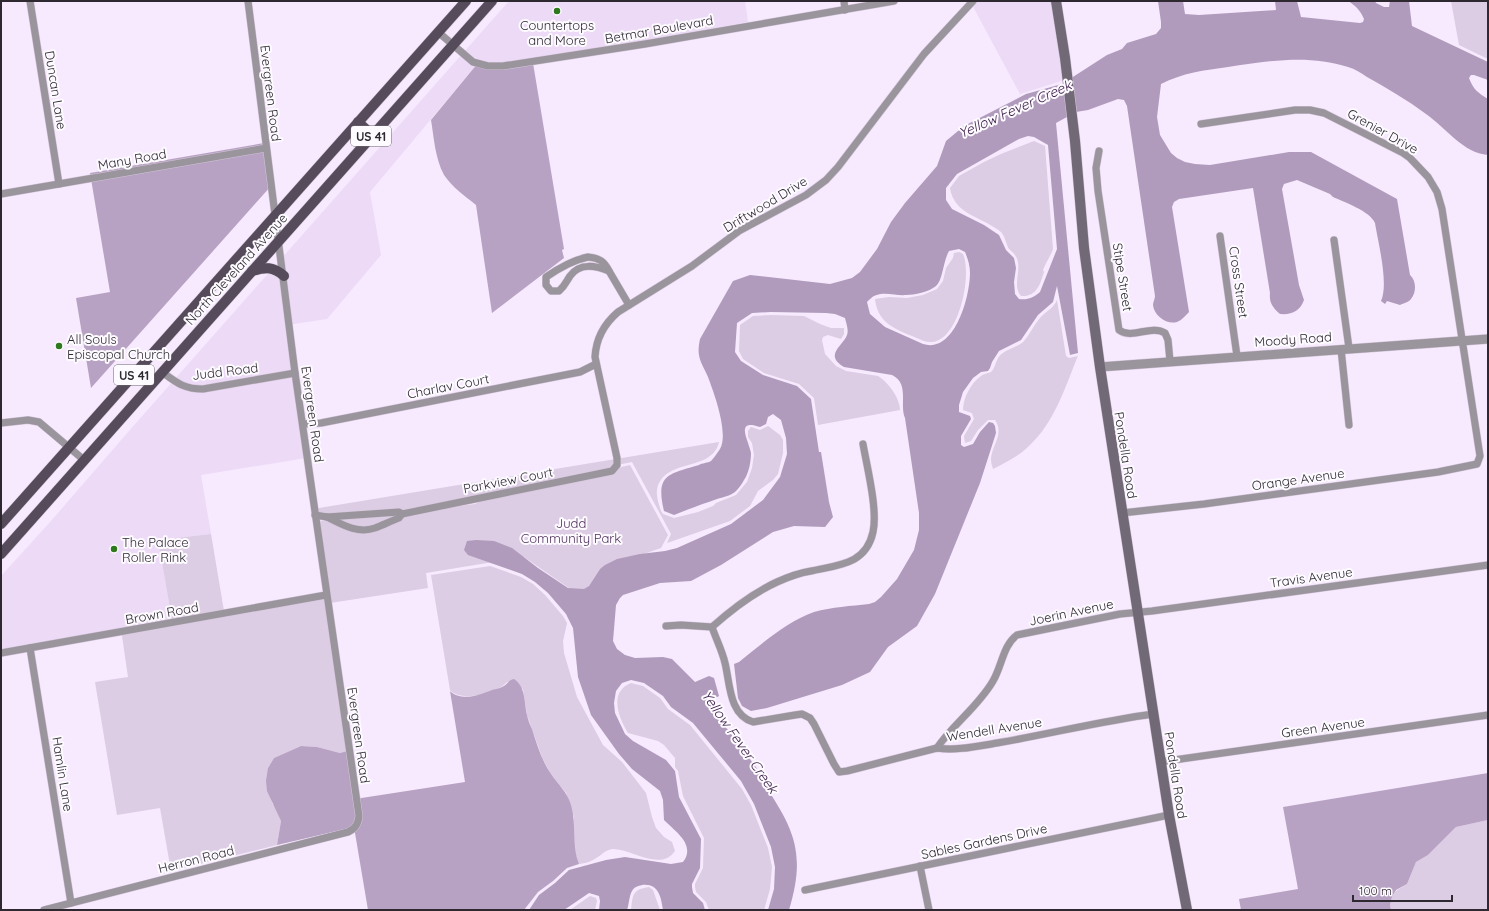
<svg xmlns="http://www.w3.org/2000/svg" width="1489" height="911" font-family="Quicksand,sans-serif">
	<rect width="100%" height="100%" fill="#f7e9fe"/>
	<!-- built -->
	<g fill="#eddaf6">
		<polygon points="509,1 745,1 748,22 646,40 647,43 541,62 478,63 370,192 381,255 327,319 287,325 306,458 201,475 211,534 158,540 172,620 1,649 1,576 51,521 129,431"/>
		<polygon points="970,1 1052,1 1064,80 1020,94"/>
	</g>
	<!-- green -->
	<g fill="#dccce4">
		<polygon points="1451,1 1488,1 1488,59 1459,45"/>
		<path d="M1034 141 1045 146 1053 249C1050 257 1046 262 1043 270L1044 272C1040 284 1037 297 1021 296 1011 285 1024 267 1015 255 1014 253 1011 251 1009 249 1006 244 1005 236 1001 232 983 217 954 215 950 188L959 176 984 162 1001 154Z"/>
		<path d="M959 252 963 254C973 276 957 352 924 341 902 331 878 327 875 299L889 297 907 298 923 295 937 289 943 281 946 268 953 258 954 253Z"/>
		<path d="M1057 300 1066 356 1069 358 1078 356 1077 358C1065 388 1054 423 1029 446 1019 456 1006 462 993 469 992 466 991 462 991 460 991 446 1005 434 995 420H988L978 430 971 441 965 443 964 436 974 419 972 413 963 410C963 398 971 383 981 376 984 373 989 374 992 371 996 366 996 357 1003 353 1009 348 1019 347 1024 341 1030 334 1034 325 1040 318 1045 312 1054 308 1057 300Z"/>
		<path d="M771 315 804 316 820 324 831 328H844V334L841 339 828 335 823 337 822 340 825 354 836 366 846 371 878 376C888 382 900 398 900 410L818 425 814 398 799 384 764 373 743 359 739 351 740 325 753 316Z"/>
		<path d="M768 426 780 435 783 440V453L778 474 773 480 758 491 750 506 730 521 667 543 671 534 632 462 617 465 600 473 412 513 319 518 347 751 340 753 317 747 301 746 274 758 268 768 272 803 277 810 281 821 277 845 171 871 160 808 117 815 95 682 128 677 121 629 172 620 158 540 211 534 224 611 324 592 313 509 719 442C712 473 663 457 657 490 656 497 659 505 661 511L663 514 674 518 698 512 713 506 716 503 736 495 747 482 752 468 754 455 752 443 748 437V431L751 427 760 430Z"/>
		<polygon points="630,465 668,535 661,548 600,569 589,586 579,595 524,557 426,573 428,588 330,603 319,525 321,521 339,517 402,514 412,516 451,507 475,504 490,497"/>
		<path d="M490 566 521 577 533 584 545 595 563 616 567 623 563 641 564 653 577 697 603 745 622 762 646 793 652 817 656 828 664 837 672 842 675 851C660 872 633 849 613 849 605 849 599 858 591 861 587 863 583 863 579 864L576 856 573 839 574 817 566 793 550 773 542 757 527 715 523 689 507 682C498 693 461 703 450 690L431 575Z"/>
		<path d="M631 683 643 686 660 698 668 709 690 725 742 789 751 805 768 848 772 867 770 889 764 910H709L706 902 696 892 695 887V884L703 868 704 838 683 796 678 771 675 767V758L664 745 658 741 628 733C619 718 608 692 631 683Z"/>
		<polygon points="1488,820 1488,910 1391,910 1390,905 1392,897 1396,891 1407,884 1416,862 1428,855 1456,827"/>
		<path d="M649 887 653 890 660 910H631C633 894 632 890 649 887Z"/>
		<polygon points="590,896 596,898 597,901 595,910 570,910"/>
	</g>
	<!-- forest -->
	<g fill="#b8a2c3">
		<path d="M478 63H533L564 249 562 250 564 258 492 313 476 205C465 196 452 187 444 175 435 158 434 138 431 120Z"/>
		<polygon points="264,143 271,186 91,388 76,298 110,292 90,173"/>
		<path d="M514 679C526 687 524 702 527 715 528 720 530 725 532 729 537 745 542 761 551 774 558 784 567 792 571 805 577 825 571 845 579 864L567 868 553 881 538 892 524 910H368L354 827 277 845 281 821 267 791 266 781 268 768 274 758 301 746 317 747 340 753 347 751 355 799 465 782 450 691C461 702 480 695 492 690 496 689 501 688 504 686 508 683 509 680 514 679Z"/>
		<polygon points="1488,773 1488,820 1456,827 1428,855 1416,862 1407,884 1396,890 1392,897 1390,905 1391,910 1241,910 1239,899 1298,889 1283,807"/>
	</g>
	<!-- water -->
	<path fill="#b09bbc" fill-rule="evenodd" d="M1158 1H1183L1185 14 1199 15 1276 10 1275 1H1297L1301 17 1360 23 1363 22 1364 19C1360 10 1356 6 1348 1H1375L1376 3 1384 7H1389L1390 1H1409L1412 26 1488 62V80L1474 75H1471L1469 78C1473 89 1478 93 1488 99V155C1463 153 1446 128 1426 114 1407 100 1387 88 1367 77 1361 73 1355 69 1348 67 1309 54 1267 61 1228 67 1205 70 1182 73 1161 84L1157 117 1160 135 1171 153 1177 158 1185 162 1195 164 1210 165 1289 152H1311L1397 199 1410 275C1416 280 1417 292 1411 299 1409 302 1404 303 1400 305L1387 301 1385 304 1381 301C1389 284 1378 242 1375 223 1370 211 1344 202 1333 197L1330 194 1297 180 1284 184 1282 189 1299 285 1304 300C1300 311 1292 315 1280 314 1273 308 1269 303 1270 293L1253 188 1179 199 1174 202 1172 207 1189 312C1185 316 1182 320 1177 322 1167 325 1154 316 1153 305 1153 302 1155 299 1155 296L1127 106 1124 100 1118 99 1088 110 1076 112 1056 123 1078 353 1070 355 1057 286 1053 302 1038 315 1021 340 999 351 992 362 990 368 988 371 981 372 973 378 963 392 959 405V412L970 416 971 419 961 436V445L964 447 973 444 980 432 989 422 993 423 995 426 996 433 980 483 935 594 917 626 888 647 870 672 842 685 767 708 751 711 742 706 738 698 734 664 739 662C762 644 786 622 814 612 832 607 851 606 869 604L875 602 881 597 897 579 914 550 919 530V513L905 418C899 404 910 384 892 375L844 367C823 355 844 345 847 335 849 330 846 323 845 318L835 314 826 313 771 312 752 313 737 323 735 352 741 361 763 375 797 386 811 399 819 452H821L829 502 833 517 825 527 794 526 773 532 721 565 691 581 660 583 623 595 620 598 616 605 613 641 617 649 625 655 635 658 663 657 672 659 695 682 709 676 714 678 719 696 708 702 718 719 729 731 761 774 760 778C793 827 807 851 789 910H768L774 889 775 867 771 847 754 804 741 781 693 723 671 707 663 696 644 683 631 680 622 683 616 691 614 703 615 713 625 734 633 741 666 760 675 771 679 797 701 839 700 868 692 884V887L693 893 703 903 705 910H663C661 896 658 883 642 885 638 886 634 887 632 891 629 896 629 905 627 910H599L600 901 599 896 589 893 564 910H529L539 895 555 883 569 870 606 860 625 857 671 864 683 862C696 845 676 832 664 820L663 800 660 791 632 769 619 754 591 715 578 677 573 628 566 614 548 593 535 582 522 574 468 555 464 550 467 541 476 540 494 541 512 548 538 568 568 588 584 589 589 586 600 569 605 565 617 559 640 554 665 551 677 548 731 524 763 500 780 477 787 454 786 438 781 420 773 414 768 417 766 424 760 427C734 418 749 441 751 453 751 461 749 473 744 480 742 484 738 489 735 492 730 496 723 497 717 499 703 504 688 509 674 515L664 511C655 474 669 474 699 465 702 463 708 463 711 461 714 458 718 452 720 449 729 433 714 393 708 377 705 370 700 362 699 355 698 350 699 344 700 339L733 281 750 275 830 284 852 278 860 272 877 249 891 222 905 203 937 166 946 141 964 126 1026 94 1062 84 1107 55 1122 49 1127 43 1156 34 1161 28V22ZM1028 136 1034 137 1048 145 1057 249 1040 292C1033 298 1028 300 1019 299L1015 294 1014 282 1016 268 1014 258 1006 250 999 235 984 225 952 209 946 200V188L957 174 1019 139ZM959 249 965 252C968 259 970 266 970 273 970 296 955 354 923 344L885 327 870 314 867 302C869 300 872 297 874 296 884 291 896 296 906 295 914 295 929 292 936 286 943 280 943 261 949 251Z"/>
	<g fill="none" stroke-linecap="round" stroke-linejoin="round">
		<!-- minor casing -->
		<g stroke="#d3c6d9" stroke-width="8">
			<g id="minor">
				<polyline points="30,1 59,184"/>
				<polyline points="844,1 845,10"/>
				<polyline points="438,32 473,62 488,66 503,66 645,44 894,1"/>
				<path d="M1099 151 1096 168 1098 191 1119 330C1132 340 1151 324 1165 333L1168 340 1170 361"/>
				<polyline points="1,194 266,148"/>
				<polyline points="1220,236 1237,356"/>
				<polyline points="1334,240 1349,348"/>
				<path d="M588 257C599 258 604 261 609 271 596 266 580 262 570 276 566 282 565 286 559 291H551L546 285V277C559 268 573 260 588 257Z"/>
				<polyline points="609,271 629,305"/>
				<polyline points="1341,349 1349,425"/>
				<path d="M162 372C177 383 184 389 203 389L295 373"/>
				<polyline points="1,423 28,420 39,422 84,460"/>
				<polyline points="303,424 321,423 580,372 596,364"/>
				<polyline points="1122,513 1204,504 1438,472 1477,464 1480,456 1442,209 1437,192 1428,177 1410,158 1403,153 1324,113 1310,110 1295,110 1201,124"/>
				<path d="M315 515 327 517 399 512 402 514 612 471 617 465V458L595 357C596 338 604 324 618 312L692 266 739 231 806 195 826 180 838 167 924 54 973 1"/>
				<path d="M327 517C343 525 358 534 375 528 383 525 391 521 399 518L402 514"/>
				<path d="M666 626 681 625 712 627C731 610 753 593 777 582 788 577 799 573 811 571 837 565 866 565 873 532 878 510 867 467 863 444"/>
				<path d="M712 627C716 639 722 650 725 663 730 683 729 715 753 722L795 715 802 714 810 718 814 724 834 764 839 772 847 771 937 748C957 751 978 746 997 743 1050 734 1101 721 1153 714"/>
				<polyline points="30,648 71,903"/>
				<polyline points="1,653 326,595"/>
				<path d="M937 748C953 724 978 707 993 681 1002 666 1003 645 1017 635L1120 614 1152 611 1488 565"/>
				<polyline points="1160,762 1488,715"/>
				<polyline points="920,866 929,910"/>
				<polyline points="805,890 1169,815"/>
				<path d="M44 910 348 832C356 828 358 824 359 816L295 373 248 1"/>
			</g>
		</g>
		<!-- tertiary casing -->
		<g stroke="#d3c6d9" stroke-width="10">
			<polyline id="tertiary" points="1100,367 1488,339"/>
		</g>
		<!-- secondary casing -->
		<g stroke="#d3c6d9" stroke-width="11">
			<polyline id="secondary" points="1056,1 1065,58 1075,141 1084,248 1100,367 1169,815 1187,910"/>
		</g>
		<!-- primary casing -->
		<g stroke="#d3c6d9" stroke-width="11">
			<g id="primary">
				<polyline points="358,122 372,135"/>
				<path d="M252 271C265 267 273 266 284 276"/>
				<polyline points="1,524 466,1"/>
				<polyline points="1,554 492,1"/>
			</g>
		</g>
		<!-- minor -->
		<use href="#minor" stroke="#9a949d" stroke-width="7"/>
		<!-- tertiary -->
		<use href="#tertiary" stroke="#9a949d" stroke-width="9"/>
		<!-- secondary -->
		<use href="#secondary" stroke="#716976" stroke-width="10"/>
		<!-- primary -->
		<use href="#primary" stroke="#554b5a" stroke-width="10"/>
	</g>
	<!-- markers -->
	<g fill="#2e781e" stroke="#fdfbff" stroke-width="1.5">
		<circle cx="557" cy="11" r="4"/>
		<circle cx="59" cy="346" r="4"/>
		<circle cx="114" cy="549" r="4"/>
	</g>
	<g text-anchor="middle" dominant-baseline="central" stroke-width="4" stroke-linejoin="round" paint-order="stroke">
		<!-- shield labels -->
		<g fill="#fdfbff" stroke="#6c686f" stroke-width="1">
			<rect x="351" y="126" width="40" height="20" rx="3"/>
			<rect x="114" y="365" width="40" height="20" rx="3"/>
		</g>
		<g font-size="12" font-weight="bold" fill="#2e2931">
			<text x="371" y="136">US 41</text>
			<text x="134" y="375">US 41</text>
		</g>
		<!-- poi labels -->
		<g font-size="13" fill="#2e2931" stroke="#fdfbff" text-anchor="start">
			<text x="557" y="25" text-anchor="middle">Countertops<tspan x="557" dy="15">and More</tspan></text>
			<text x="67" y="339">All Souls<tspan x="67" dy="15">Episcopal Church</tspan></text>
			<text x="122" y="542">The Palace<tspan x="122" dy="15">Roller Rink</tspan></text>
		</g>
		<!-- street labels -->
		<g font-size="13" fill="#2e2931" stroke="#fdfbff">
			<text transform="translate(659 29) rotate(-10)">Betmar Boulevard</text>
			<text transform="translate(56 90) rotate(81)">Duncan Lane</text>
			<text transform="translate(271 93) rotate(83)">Evergreen Road</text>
			<text transform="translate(1383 131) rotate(29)">Grenier Drive</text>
			<text transform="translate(132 159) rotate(-10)">Many Road</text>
			<text transform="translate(765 204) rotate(-31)">Driftwood Drive</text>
			<text transform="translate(236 269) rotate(-48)">North Cleveland Avenue</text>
			<text transform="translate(1123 277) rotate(81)">Stipe Street</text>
			<text transform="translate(1239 282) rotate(82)">Cross Street</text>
			<text transform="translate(1293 339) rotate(-4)">Moody Road</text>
			<text transform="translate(225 371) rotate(-7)">Judd Road</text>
			<text transform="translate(448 386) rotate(-11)">Charlav Court</text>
			<text transform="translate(313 414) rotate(82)">Evergreen Road</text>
			<text transform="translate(1126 455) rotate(81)">Pondella Road</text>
			<text transform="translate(1298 479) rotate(-8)">Orange Avenue</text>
			<text transform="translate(508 480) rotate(-11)">Parkview Court</text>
			<text transform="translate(1311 577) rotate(-8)">Travis Avenue</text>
			<text transform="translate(1071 612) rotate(-12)">Joerin Avenue</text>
			<text transform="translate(162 613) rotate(-10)">Brown Road</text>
			<text transform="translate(1323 727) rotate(-8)">Green Avenue</text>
			<text transform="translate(994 729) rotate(-9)">Wendell Avenue</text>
			<text transform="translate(359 735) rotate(82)">Evergreen Road</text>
			<text transform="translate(63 774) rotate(81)">Hamlin Lane</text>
			<text transform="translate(1176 775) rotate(81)">Pondella Road</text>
			<text transform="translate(984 841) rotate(-12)">Sables Gardens Drive</text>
			<text transform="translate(196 859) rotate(-14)">Herron Road</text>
		</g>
		<!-- park labels -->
		<g font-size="13" fill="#4e305c" stroke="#fdfbff">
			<text x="571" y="523">Judd<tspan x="571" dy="15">Community Park</tspan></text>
		</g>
		<!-- water labels -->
		<g font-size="14" font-style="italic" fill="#3b1d48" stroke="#fdfbff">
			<text transform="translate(1015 109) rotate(-24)">Yellow Fever Creek</text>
			<text transform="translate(740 742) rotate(55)">Yellow Fever Creek</text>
		</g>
	</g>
	<!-- border -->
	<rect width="1489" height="911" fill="none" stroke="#2e2931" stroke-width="4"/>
	<!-- scale -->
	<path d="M1353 895v6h99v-6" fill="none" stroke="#2e2931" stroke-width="2"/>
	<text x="1359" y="895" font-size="12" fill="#2e2931" stroke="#fdfbff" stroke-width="3" paint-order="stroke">100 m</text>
</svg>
